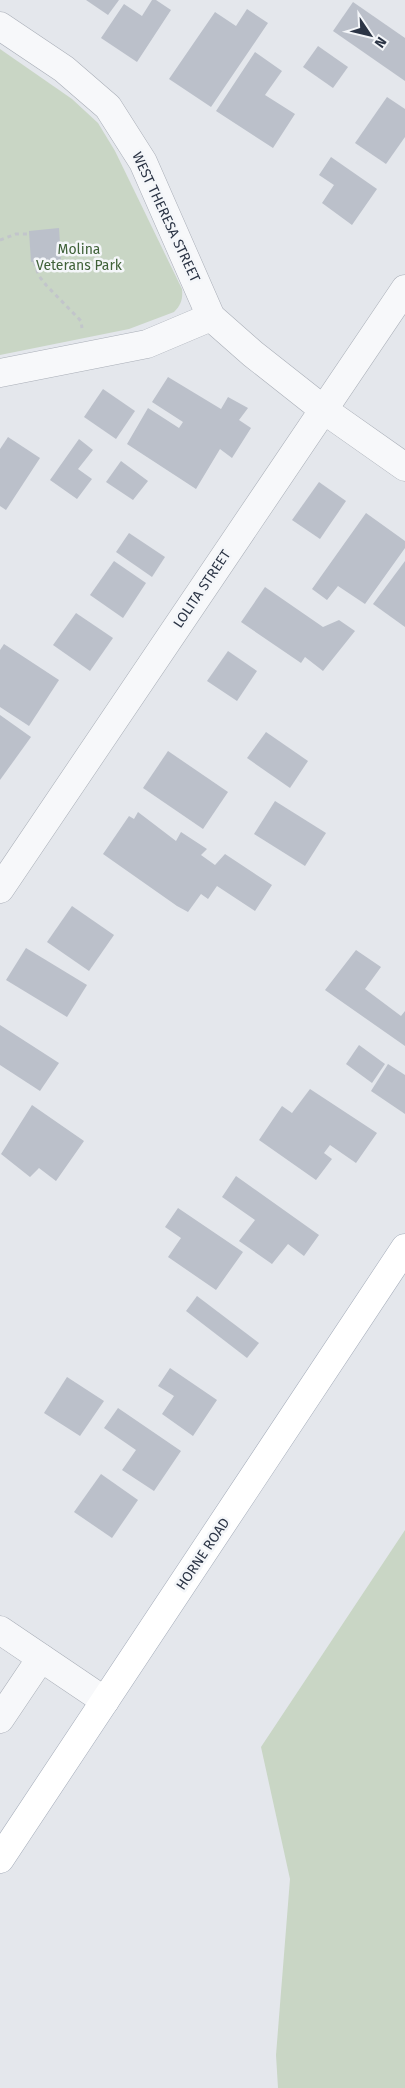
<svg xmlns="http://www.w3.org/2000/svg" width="405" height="2088" font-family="'Fira Sans',sans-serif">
	<rect width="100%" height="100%" fill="#e4e7ec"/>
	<!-- green -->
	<g fill="#c9d6c5">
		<path d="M0 49 72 99 98 123 115 151 182 289C183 299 181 305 174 312L129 329 0 355Z"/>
		<polygon points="405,1530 405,2088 278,2088 276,2055 290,1879 261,1747"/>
	</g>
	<!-- building -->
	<g fill="#bbc0ca">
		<polygon points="86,0 119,0 108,15"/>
		<polygon points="152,0 156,0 171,10 137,62 101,38 124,4 142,16"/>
		<polygon points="353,2 405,38 405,81 333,31"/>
		<polygon points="247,9 268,23 211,107 169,79 215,12 236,26"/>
		<polygon points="318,46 348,67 333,88 303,67"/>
		<polygon points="255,52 282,71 265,95 295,114 273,148 216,111"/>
		<polygon points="387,97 405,109 405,137 386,164 355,143"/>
		<polygon points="331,157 377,189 352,225 322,203 334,185 319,175"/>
		<polygon points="59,228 61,260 31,262 29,231"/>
		<polygon points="168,377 221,409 228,397 248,408 239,420 251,428 232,458 220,449 196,489 127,444 148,408 179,428 183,422 152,402"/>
		<polygon points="103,389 135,411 116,439 84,417"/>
		<polygon points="8,437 40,458 6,510 0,506 0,449"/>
		<polygon points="79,439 93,450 78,469 92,479 77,499 50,480"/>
		<polygon points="121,461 148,481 133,500 106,482"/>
		<polygon points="319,482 346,501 320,539 292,520"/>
		<polygon points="366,513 405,541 405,548 365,604 338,586 327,600 312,589"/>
		<polygon points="129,533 165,557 152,577 116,552"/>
		<polygon points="114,561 146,583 123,618 90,595"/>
		<polygon points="405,561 405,627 373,604"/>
		<polygon points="265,587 323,627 339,620 355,631 323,671 305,657 301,663 241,622"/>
		<polygon points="76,613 113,638 90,671 53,645"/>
		<polygon points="4,644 59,680 29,726 0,707 0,650"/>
		<polygon points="228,651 257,671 237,701 207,681"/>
		<polygon points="0,715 31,737 0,780"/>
		<polygon points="266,732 308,761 290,788 247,758"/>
		<polygon points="168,751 228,792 203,829 143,788"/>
		<polygon points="275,801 326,833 305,866 254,834"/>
		<polygon points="138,812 176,841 181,832 207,849 201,855 215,865 225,854 272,885 255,911 217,886 208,899 201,894 188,912 177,906 103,854 129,816 134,819"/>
		<polygon points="72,906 114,935 89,971 47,942"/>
		<polygon points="26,948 87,985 67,1017 6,980"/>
		<polygon points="356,950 381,967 365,989 401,1016 405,1011 405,1046 325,990"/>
		<polygon points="0,1025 59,1063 40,1091 0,1065"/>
		<polygon points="359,1045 385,1064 372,1083 346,1064"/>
		<polygon points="388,1064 405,1075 405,1114 371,1091"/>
		<polygon points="310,1089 377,1133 356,1163 330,1145 324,1153 332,1159 316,1180 259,1140 282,1106 292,1113"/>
		<polygon points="32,1105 84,1141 56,1181 39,1168 30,1177 1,1154"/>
		<polygon points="236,1176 319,1235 304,1256 288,1244 272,1264 239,1241 255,1220 222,1197"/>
		<polygon points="178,1208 243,1252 216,1290 168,1257 181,1238 165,1227"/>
		<polygon points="197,1296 259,1343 247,1358 186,1311"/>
		<polygon points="170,1368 217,1400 193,1436 162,1414 174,1396 158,1386"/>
		<polygon points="67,1377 104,1401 80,1436 44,1413"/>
		<polygon points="118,1408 181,1451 154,1491 122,1470 136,1450 104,1428"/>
		<polygon points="101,1474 138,1500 112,1538 74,1512"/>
	</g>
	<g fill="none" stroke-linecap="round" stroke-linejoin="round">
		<!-- minor casing -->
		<g stroke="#a9aeb7" stroke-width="29">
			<g id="minor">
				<polyline points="0,26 64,69 108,107 143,162 211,317 253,354 324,410 405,467"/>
				<polyline points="0,373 147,344 211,317"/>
				<polyline points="0,889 405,289"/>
				<polyline points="0,1630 105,1701"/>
				<polyline points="0,1719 41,1658"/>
			</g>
		</g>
		<!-- major casing -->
		<g stroke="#a3abb8" stroke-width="29">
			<polyline id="major" points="0,1859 405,1248"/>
		</g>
		<!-- path -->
		<g stroke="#c2c5cb" stroke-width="3" stroke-dasharray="4 4" stroke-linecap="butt">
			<polyline points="0,240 16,234 29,234"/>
			<polyline points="34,262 39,276 46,285 81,321 82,328"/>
		</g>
		<!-- minor -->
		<use href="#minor" stroke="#f7f8fa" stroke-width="28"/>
		<!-- major -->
		<use href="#major" stroke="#fff" stroke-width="28"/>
	</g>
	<g text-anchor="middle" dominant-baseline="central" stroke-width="5" stroke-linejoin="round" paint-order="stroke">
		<!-- street labels -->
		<g font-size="14" fill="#2b3445" stroke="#f4f6f9">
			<text transform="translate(166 217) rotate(65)">WEST THERESA STREET</text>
			<text transform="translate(202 589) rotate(-56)">LOLITA STREET</text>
			<text transform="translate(203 1554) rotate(-56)">HORNE ROAD</text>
		</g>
		<!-- park labels -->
		<g font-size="14" fill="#3f6138" stroke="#f4f6f9">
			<text x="79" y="249">Molina<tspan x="79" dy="16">Veterans Park</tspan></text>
		</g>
	</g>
	<!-- north arrow -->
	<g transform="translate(370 35) rotate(125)" stroke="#f4f6f9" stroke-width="4" paint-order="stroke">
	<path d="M0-4L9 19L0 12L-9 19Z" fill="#2b3445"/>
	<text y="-8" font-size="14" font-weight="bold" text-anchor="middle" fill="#2b3445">N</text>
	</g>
</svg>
